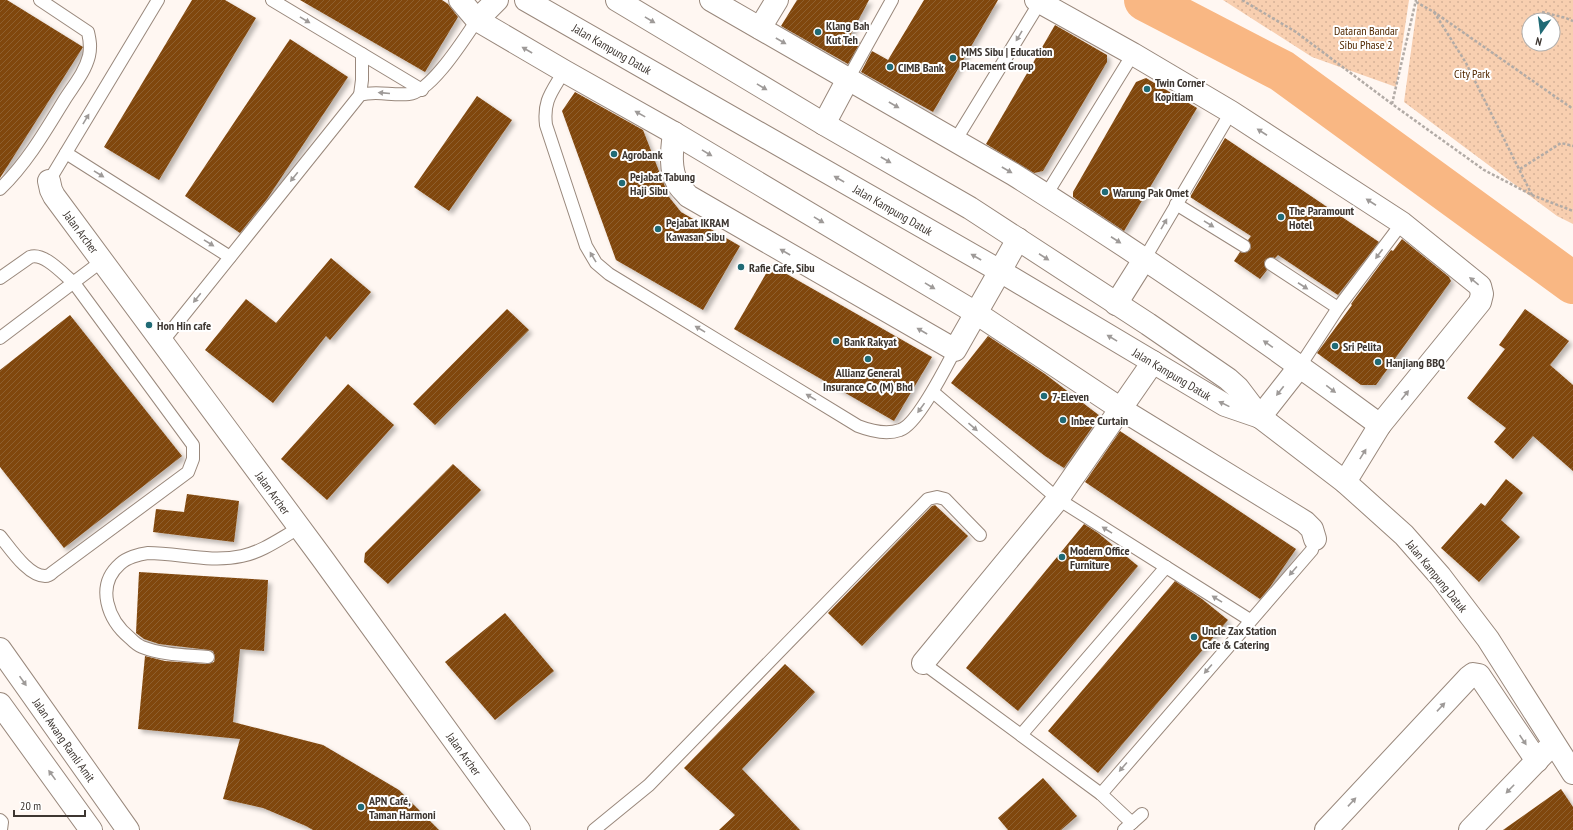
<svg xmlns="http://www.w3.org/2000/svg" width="1573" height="830" font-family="'PT Sans Narrow',sans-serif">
	<defs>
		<pattern id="park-dots" width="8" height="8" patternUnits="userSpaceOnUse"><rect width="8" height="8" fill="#f8cfb0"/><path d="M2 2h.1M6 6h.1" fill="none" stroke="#d6b298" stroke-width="1.8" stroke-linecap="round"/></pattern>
		<pattern id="building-hatch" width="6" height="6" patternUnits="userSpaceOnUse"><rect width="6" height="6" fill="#80460b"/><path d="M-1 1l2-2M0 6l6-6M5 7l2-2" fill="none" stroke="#8e5f2f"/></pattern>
		<filter id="shadow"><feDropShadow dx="3.5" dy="3.5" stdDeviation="2" flood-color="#0004"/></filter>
	</defs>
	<rect width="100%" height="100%" fill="#fff7f2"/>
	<!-- park -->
	<g fill="url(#park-dots)" fill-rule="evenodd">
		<polygon points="1223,0 1409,0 1396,87 1312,57"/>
		<path d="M1418 0H1573V224L1557 216 1404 102ZM1529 20H1553V44H1529Z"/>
	</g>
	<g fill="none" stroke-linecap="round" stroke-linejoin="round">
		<!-- river -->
		<polyline stroke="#f9b783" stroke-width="42" points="1145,0 1282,71 1573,283"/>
	</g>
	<!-- building -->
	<g fill="url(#building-hatch)" filter="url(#shadow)">
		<polygon points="0,0 7,0 83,47 0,178"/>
		<polygon points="192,0 225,0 256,18 159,180 104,147"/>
		<polygon points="300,0 442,0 448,4 458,17 425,72"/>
		<polygon points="797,0 869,0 850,36 860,43 848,64 781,26"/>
		<polygon points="924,0 998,0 933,112 861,72 872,51 888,60"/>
		<polygon points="1055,25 1107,55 1107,62 1043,171 1034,173 986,144"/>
		<polygon points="290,39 348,77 267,199 240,233 185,196"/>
		<polygon points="1146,78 1197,108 1124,231 1073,197 1073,192 1136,82"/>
		<polygon points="575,92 643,130 669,197 681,212 740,246 703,310 616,260 562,111"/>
		<polygon points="477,96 512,120 449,211 414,187"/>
		<polygon points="1225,138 1379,242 1338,295 1278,255 1275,258 1271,257 1265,260 1264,264 1267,270 1260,279 1234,261 1240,252 1244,253 1250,250 1251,246 1248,240 1251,236 1190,197"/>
		<polygon points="1402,239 1449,277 1451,281 1376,385 1361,385 1317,353 1352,305 1351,304 1391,250 1393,251"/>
		<polygon points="331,258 371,292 330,340 326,336 273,403 205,350 246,299 276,323"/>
		<polygon points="771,265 932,357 894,421 734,329"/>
		<polygon points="507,309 529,330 435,425 413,404"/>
		<polygon points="1525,309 1569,341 1550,365 1573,385 1573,471 1533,436 1513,459 1494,442 1506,428 1467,398 1505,349 1499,345"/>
		<polygon points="70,315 182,456 64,548 0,467 0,370"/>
		<polygon points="988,336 1045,374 1100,416 1064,468 1045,456 951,383"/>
		<polygon points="348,384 394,425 327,500 281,459"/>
		<polygon points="1120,431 1296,549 1270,587 1260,599 1085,482"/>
		<polygon points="453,464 481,490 388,584 364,562 365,553"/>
		<polygon points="1506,479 1523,493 1501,520 1520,537 1479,582 1441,548 1481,503 1485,506"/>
		<polygon points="187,494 239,501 234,542 153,532 156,509 184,512"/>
		<polygon points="935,505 968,536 862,646 828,613 932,506"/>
		<polygon points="1084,524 1098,533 1138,566 1018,711 966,668"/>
		<polygon points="139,572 268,580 264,651 240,649 233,722 323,745 399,790 439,830 313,830 306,826 263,808 223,799 240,739 138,729 145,656 165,661 207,664 214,662 215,657 213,651 209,650 159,644 144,639 136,633"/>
		<polygon points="1175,581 1202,599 1228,620 1098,773 1048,731"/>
		<polygon points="505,613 554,671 495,720 445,662"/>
		<polygon points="785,664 815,692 742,769 800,830 719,830 735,815 684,768"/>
		<polygon points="1043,778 1077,816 1061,830 1008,830 998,818"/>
		<polygon points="1561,789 1573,807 1573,830 1503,830"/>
	</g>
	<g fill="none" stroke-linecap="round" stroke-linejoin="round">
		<!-- service casing -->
		<g stroke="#99887c" stroke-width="14">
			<g id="service">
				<polyline points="272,0 422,90"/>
				<path d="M564 71C552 92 543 100 546 125L586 246 596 263 609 274 858 426C871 431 886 435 900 430 917 425 946 367 955 350"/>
				<polyline points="848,79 892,0"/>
				<polyline points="360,95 362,80 362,54"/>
				<polyline points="955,141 1040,2"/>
				<polyline points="66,153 230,257"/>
				<polyline points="49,181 158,0"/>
				<path d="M0 189C27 163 46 130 65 99 74 85 85 72 89 56 91 47 90 41 88 32L40 0"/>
				<polyline points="1046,195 1133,54"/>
				<polyline points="1176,204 1244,246"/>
				<polyline points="1145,258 1231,112"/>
				<polyline points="1271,264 1338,308"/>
				<path d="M0 278 30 257C44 252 63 274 74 283L193 445V459L188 472 53 572C51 574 48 576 45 576 28 576 10 548 0 536"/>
				<polyline points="0,338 102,261"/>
				<path d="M162 342 360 95C376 90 392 96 409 94 431 92 464 39 477 20"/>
				<polyline points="1300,366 1338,308 1402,223"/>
				<polyline points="933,392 1058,499 1250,620"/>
				<path d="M208 657C186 655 162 655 142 647 137 645 133 641 130 638 108 620 95 586 120 564 126 558 139 554 148 553 179 553 210 563 242 556 262 552 281 538 299 528"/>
				<polyline points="923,663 1101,794 1132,823"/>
				<polyline points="1021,735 1166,567"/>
				<polyline points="1101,794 1312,550 1315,539"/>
				<polyline points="0,820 2,822 1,830"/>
				<polyline points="594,830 649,785 928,499 937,497 945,499 980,535"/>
				<polyline points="1124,830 1142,814"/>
			</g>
		</g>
		<!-- minor casing -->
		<g stroke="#99887c" stroke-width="24">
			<g id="minor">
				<polyline points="460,0 477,20 564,71 674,133 976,313 1121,409 1305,522 1312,529 1315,539"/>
				<path d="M711 0 1013 174C1139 253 1261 337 1380 425"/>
				<polyline points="1036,0 1133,54 1231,112 1402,223 1480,286 1482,294 1480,302 1380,425 1345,482"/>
				<polyline points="477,20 497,0"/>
				<polyline points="760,28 777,0"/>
				<polyline points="824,124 848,79"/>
				<path d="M674 133C672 149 669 169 678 184 680 188 685 192 688 196L955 350 1000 271"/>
				<polyline points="49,181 51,190 54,196 322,558 519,830"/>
				<polyline points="1116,304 1145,258"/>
				<polyline points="1260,417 1300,366"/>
				<polyline points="923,663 1058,499 1153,362"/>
				<polyline points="1326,830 1469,677 1473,674 1479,675 1537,761"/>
				<polyline points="1470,830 1547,750"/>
			</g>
		</g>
		<!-- tertiary casing -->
		<g stroke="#99887c" stroke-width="24">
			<g id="tertiary">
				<polyline points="526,0 1000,271 1225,405 1260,417"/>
				<polyline points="617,0 824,124 970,208 1148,324 1228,379 1238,388 1260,417 1345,482 1404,535 1440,576 1488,639 1573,773"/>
				<polyline points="1000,271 1018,239"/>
			</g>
		</g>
		<!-- secondary casing -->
		<g stroke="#99887c" stroke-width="24">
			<g id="secondary">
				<polyline points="0,649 128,830"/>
				<polyline points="0,704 91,830"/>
			</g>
		</g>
		<!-- path -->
		<g stroke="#b2aba6" stroke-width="2.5" stroke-dasharray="3 2" stroke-linecap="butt">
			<polyline points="1242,0 1296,32 1392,104 1484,170 1532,195 1573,211"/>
			<polyline points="1416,2 1434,12 1573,109"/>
			<polyline points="1434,12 1466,63 1532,195"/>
			<polyline points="1542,12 1566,18 1573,21"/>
			<polyline points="1392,104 1416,0"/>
			<polyline points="1520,169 1561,143 1573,146"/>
		</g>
		<!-- service -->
		<use href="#service" stroke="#fff" stroke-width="12"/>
		<!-- minor -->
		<use href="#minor" stroke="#fff" stroke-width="22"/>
		<!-- tertiary -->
		<use href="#tertiary" stroke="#fff" stroke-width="22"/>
		<!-- secondary -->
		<use href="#secondary" stroke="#fff" stroke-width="22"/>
	</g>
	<!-- one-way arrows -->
	<defs><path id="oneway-solid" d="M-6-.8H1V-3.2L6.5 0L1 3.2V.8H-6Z"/></defs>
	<g fill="#9e9a98">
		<use href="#oneway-solid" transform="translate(305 20) rotate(31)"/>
		<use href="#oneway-solid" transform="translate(650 20) rotate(31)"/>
		<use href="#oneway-solid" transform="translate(1019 36) rotate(121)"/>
		<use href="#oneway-solid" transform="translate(781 41) rotate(30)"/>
		<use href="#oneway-solid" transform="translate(527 50) rotate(-150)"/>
		<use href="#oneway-solid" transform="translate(762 87) rotate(31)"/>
		<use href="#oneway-solid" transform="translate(384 93) rotate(-175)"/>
		<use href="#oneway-solid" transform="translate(894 105) rotate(30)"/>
		<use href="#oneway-solid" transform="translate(640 114) rotate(-151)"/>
		<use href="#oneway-solid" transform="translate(86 119) rotate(-59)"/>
		<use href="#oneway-solid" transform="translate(1262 132) rotate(-147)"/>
		<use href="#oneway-solid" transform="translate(707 153) rotate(31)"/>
		<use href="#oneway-solid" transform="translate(886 160) rotate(30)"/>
		<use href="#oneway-solid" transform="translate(1007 170) rotate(30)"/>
		<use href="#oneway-solid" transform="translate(99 174) rotate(32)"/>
		<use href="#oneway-solid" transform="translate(294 177) rotate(129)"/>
		<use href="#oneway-solid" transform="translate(839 179) rotate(-150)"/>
		<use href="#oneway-solid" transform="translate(1371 202) rotate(-147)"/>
		<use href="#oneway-solid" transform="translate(819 220) rotate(31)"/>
		<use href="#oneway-solid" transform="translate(1164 224) rotate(-60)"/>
		<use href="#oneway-solid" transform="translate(1209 224) rotate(32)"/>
		<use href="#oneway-solid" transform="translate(1116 240) rotate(33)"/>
		<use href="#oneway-solid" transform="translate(209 243) rotate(32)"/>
		<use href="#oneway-solid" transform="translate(785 252) rotate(-150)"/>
		<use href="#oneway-solid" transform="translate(1379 254) rotate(127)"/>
		<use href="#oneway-solid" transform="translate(593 257) rotate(-121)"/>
		<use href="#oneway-solid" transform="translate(976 257) rotate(-150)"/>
		<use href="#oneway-solid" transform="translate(1044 257) rotate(33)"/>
		<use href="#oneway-solid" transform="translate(1474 281) rotate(-141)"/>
		<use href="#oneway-solid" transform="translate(930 286) rotate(31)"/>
		<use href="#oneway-solid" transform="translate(1303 286) rotate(33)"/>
		<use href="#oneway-solid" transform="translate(197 298) rotate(129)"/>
		<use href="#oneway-solid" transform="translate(700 329) rotate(-149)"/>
		<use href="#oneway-solid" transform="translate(922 331) rotate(-150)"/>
		<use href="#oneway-solid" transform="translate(1112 338) rotate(-149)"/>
		<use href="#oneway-solid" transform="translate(1268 344) rotate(-145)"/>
		<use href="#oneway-solid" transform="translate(1331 389) rotate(37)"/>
		<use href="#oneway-solid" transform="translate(1280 391) rotate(128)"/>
		<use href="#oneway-solid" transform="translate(1405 395) rotate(-51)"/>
		<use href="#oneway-solid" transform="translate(811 397) rotate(-149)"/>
		<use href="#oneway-solid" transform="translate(1224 404) rotate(-154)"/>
		<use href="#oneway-solid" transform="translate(921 408) rotate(126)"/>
		<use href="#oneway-solid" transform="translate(973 427) rotate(41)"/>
		<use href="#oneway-solid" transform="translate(1363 454) rotate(-58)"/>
		<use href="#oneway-solid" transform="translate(1107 530) rotate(-148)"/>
		<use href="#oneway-solid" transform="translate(1293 571) rotate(131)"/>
		<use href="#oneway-solid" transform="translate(1217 599) rotate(-148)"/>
		<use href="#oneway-solid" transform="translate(1208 669) rotate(131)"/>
		<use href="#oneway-solid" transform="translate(23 681) rotate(55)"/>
		<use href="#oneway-solid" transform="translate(1441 707) rotate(-47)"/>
		<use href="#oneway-solid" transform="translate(1523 740) rotate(56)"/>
		<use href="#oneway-solid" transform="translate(1123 767) rotate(131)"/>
		<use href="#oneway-solid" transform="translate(52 775) rotate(-126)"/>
		<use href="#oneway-solid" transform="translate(1510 789) rotate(134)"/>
		<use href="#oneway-solid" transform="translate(1352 802) rotate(-47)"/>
	</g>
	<!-- markers -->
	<g fill="#206a75" stroke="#fff" stroke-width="1.5">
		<circle cx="818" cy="32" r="4"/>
		<circle cx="953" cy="58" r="4"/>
		<circle cx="890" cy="67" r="4"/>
		<circle cx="1147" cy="89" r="4"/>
		<circle cx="614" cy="154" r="4"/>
		<circle cx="622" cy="183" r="4"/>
		<circle cx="1105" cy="192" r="4"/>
		<circle cx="1281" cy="217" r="4"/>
		<circle cx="658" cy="229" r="4"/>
		<circle cx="741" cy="267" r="4"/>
		<circle cx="149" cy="325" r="4"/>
		<circle cx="836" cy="341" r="4"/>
		<circle cx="1335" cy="346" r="4"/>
		<circle cx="868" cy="359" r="4"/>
		<circle cx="1378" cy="362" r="4"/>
		<circle cx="1044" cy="396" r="4"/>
		<circle cx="1063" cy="420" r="4"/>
		<circle cx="1062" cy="557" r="4"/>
		<circle cx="1194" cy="637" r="4"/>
		<circle cx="361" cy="807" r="4"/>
	</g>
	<g text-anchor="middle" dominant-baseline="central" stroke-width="4" stroke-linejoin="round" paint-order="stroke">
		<!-- poi labels -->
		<g font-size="12" font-weight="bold" fill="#3d3631" stroke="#fff" text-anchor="start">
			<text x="826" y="25">Klang Bah<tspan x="826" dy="14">Kut Teh</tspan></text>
			<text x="961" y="51">MMS Sibu | Education<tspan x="961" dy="14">Placement Group</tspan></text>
			<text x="898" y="67">CIMB Bank</text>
			<text x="1155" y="82">Twin Corner<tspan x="1155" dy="14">Kopitiam</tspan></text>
			<text x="622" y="154">Agrobank</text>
			<text x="630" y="176">Pejabat Tabung<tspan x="630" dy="14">Haji Sibu</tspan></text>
			<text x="1113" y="192">Warung Pak Omet</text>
			<text x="1289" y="210">The Paramount<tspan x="1289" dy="14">Hotel</tspan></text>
			<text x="666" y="222">Pejabat IKRAM<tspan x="666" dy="14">Kawasan Sibu</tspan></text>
			<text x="749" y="267">Rafie Cafe, Sibu</text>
			<text x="157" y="325">Hon Hin cafe</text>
			<text x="844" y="341">Bank Rakyat</text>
			<text x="1343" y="346">Sri Pelita</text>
			<text x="1386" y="362">Hanjiang BBQ</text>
			<text x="868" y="372" text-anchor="middle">Allianz General<tspan x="868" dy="14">Insurance Co (M) Bhd</tspan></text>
			<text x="1052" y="396">7-Eleven</text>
			<text x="1071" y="420">Inbee Curtain</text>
			<text x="1070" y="550">Modern Office<tspan x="1070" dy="14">Furniture</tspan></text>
			<text x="1202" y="630">Uncle Zax Station<tspan x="1202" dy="14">Cafe &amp; Catering</tspan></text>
			<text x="369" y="800">APN Café,<tspan x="369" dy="14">Taman Harmoni</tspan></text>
		</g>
		<!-- park labels -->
		<g font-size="12" fill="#512800" stroke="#fff">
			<text x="1366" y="30">Dataran Bandar<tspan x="1366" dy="14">Sibu Phase 2</tspan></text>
			<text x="1472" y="73">City Park</text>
		</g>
		<!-- street labels -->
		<g font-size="12" fill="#3d3631" stroke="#fff">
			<text transform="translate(612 49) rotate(30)">Jalan Kampung Datuk</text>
			<text transform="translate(893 210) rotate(30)">Jalan Kampung Datuk</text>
			<text transform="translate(81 232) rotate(53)">Jalan Archer</text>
			<text transform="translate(1172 374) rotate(31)">Jalan Kampung Datuk</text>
			<text transform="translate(273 493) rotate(54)">Jalan Archer</text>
			<text transform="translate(1437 576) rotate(51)">Jalan Kampung Datuk</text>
			<text transform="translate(64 740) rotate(55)">Jalan Awang Ramli Amit</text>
			<text transform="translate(464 754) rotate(54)">Jalan Archer</text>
		</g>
	</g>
	<!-- north arrow -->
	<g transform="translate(1541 32) rotate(194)"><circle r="19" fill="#ffffff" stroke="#b1afad"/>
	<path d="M0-3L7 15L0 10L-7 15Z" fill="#206a75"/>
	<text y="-6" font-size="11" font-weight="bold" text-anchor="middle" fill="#3d3631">N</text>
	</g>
	<!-- scale -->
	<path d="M14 810v6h71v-6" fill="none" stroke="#3d3631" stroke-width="2"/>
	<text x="20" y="810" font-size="12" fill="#3d3631" stroke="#ffffff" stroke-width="3" paint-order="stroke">20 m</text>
</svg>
